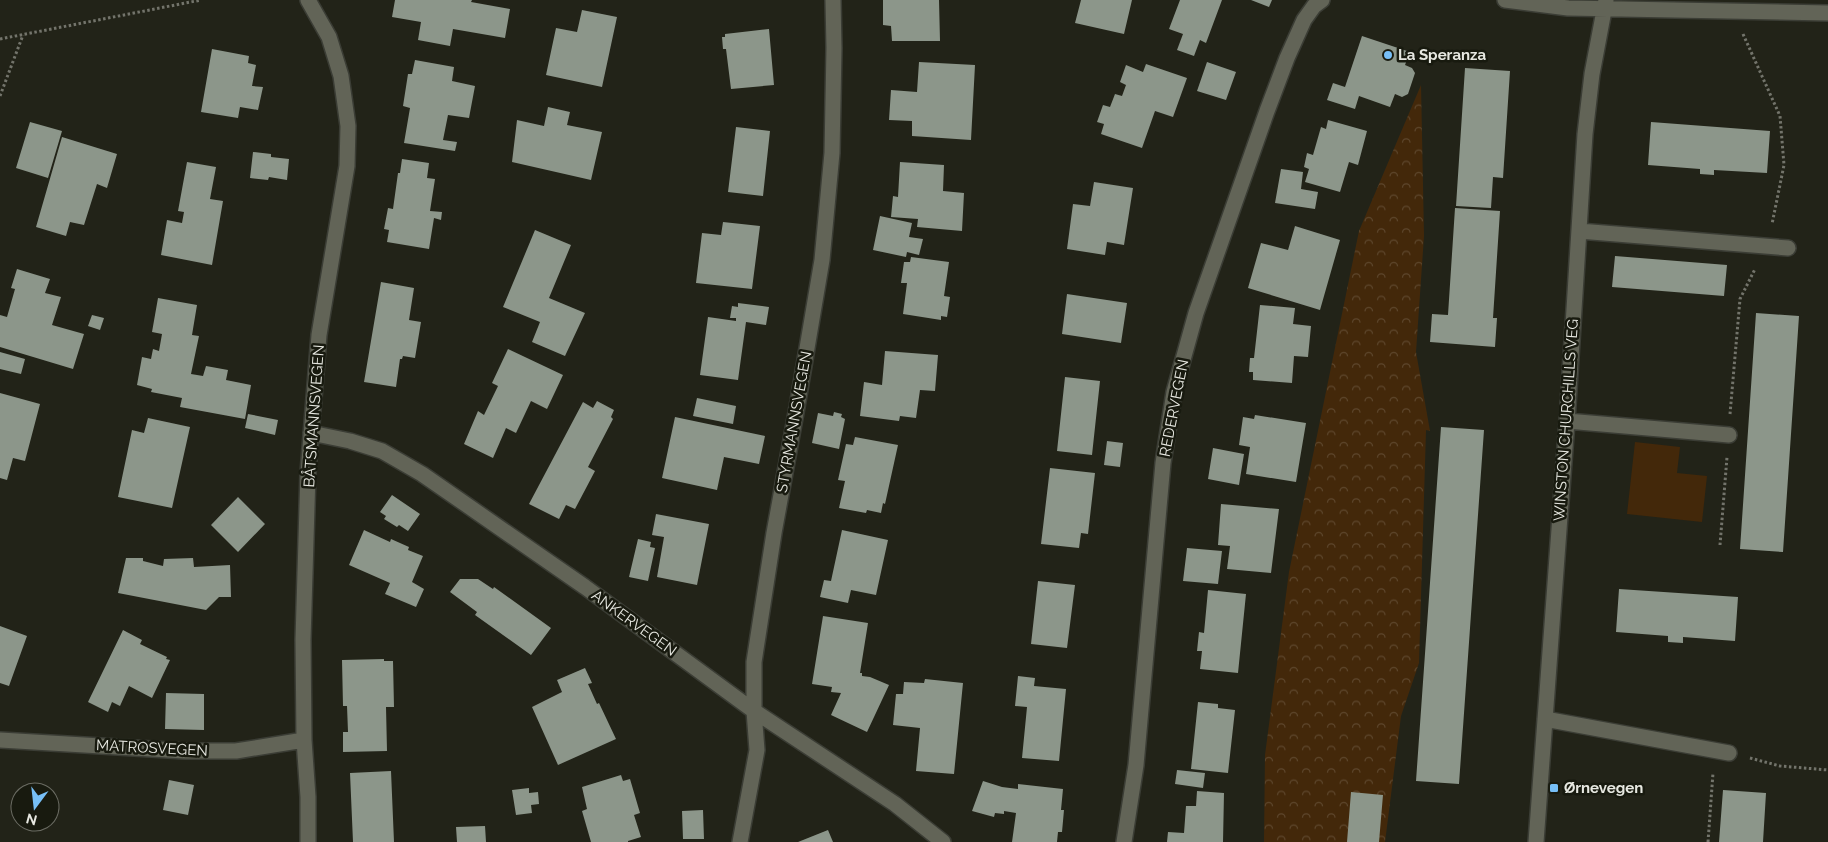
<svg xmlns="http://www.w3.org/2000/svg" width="1828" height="842" viewBox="0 0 1828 842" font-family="Raleway,sans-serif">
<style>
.green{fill:#43280a}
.forest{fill:url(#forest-crowns)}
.building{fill:#8c968a}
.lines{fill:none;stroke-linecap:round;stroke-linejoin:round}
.minor-casing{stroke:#3b3d35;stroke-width:18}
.path{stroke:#73746b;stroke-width:3;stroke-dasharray:2.5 2.5;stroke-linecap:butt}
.minor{stroke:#626457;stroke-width:15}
.poi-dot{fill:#77bff7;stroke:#181a0f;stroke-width:2}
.labels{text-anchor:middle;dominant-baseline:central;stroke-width:5;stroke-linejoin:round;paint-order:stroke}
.poi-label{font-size:15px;font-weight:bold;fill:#e7e8e1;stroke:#181a0f;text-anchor:start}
.street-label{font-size:15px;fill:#e7e8e1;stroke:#181a0f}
</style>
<defs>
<pattern id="forest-crowns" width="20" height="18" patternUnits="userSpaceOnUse" patternTransform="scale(1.25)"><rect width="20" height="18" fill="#43280a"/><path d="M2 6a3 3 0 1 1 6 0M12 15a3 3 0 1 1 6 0" fill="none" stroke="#5e472d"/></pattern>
</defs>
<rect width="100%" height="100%" fill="#222318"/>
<path class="green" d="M1635,442L1680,447L1677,473L1707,476L1702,522L1627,514Z"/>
<path class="forest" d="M1421,85L1424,236L1416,352L1430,431L1426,430L1419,663L1401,716L1385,842H1264L1265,755L1289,572L1359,231Z"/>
<path class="building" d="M395,0H472L471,2L510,9L505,38L453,29L450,46L418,40L421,22L392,17Z
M883,0H939L940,41H892L891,26L883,25Z
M1081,0H1132L1124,34L1075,23Z
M1180,0H1222L1206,43L1200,40L1194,56L1177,50L1183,34L1169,29Z
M1251,0H1272L1269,7Z
M582,10L617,17L602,87L546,75L556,28L577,32Z
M769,29L774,85L731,89L726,49H723L722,37H725V34Z
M1362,36L1410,52L1405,65L1412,68L1415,73L1408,94L1402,97L1395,94L1390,107L1359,96L1355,109L1327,100L1333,83L1345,87Z
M212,49L249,56L248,63L256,65L252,86L263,87L258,110L240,107L238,118L201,112Z
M415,60L454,67L452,81L475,86L469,118L448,115L443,140L457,142L455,151L404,143L410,108L403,106L408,74H412Z
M919,62L975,65L971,140L912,136V121L889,120L891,90L917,92Z
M1207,62L1236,72L1226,100L1197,91Z
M1146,64L1187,78L1173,117L1155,111L1142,148L1101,134L1104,124L1097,122L1103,105L1110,107L1115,94L1122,96L1126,85L1120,82L1126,65L1143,72Z
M1465,68L1510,71L1503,178L1493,177L1491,208L1456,206Z
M548,107L570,112L567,125L602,132L591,180L512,162L517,120L544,126Z
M1328,120L1367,131L1358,165L1349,162L1340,192L1305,182L1309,169L1304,167L1307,153L1313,155L1321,127L1326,129Z
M30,122L62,131L48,178L16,168Z
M1651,122L1770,131L1767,173L1714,170V175L1700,174V169L1648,165Z
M736,127L770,131L763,196L728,192Z
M62,137L117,154L107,188L97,184L84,225L70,222L66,236L36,227Z
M253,152L271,154V157L289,159L287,180L269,177L268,180L250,178Z
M402,159L429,163L427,178L435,179L430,211L442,212L441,220L434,218L429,249L387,242L389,230L384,229L388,208L393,209L398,173H400Z
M187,162L216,167L210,199L223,201L212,265L161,255L167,220L182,223L184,212L178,211Z
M900,162L944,165L943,191L964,193L962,231L917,227L918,219L891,217L893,196L898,197Z
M1281,169L1303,172L1301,189L1318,192L1315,209L1275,203Z
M1094,182L1133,188L1124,245L1107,242L1105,255L1067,249L1073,204L1090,206Z
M1455,208L1500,211L1493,318H1497L1495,347L1430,342L1432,314L1448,315Z
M880,216L912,223L909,237L923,239L919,255L907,252L906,257L873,250Z
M723,222L760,226L752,289L696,283L702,233L721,235Z
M1295,226L1340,240L1320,310L1248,288L1261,243L1288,250Z
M535,230L571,245L549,298L585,313L565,356L532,342L540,322L503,307Z
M1615,256L1727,265L1724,296L1612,287Z
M911,257L949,262L944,296L950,297L947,317L941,316V320L903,314L907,283H901L904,262H910Z
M17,269L50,279L45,293L61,297L52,325L84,334L73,369L0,347V315L7,317L15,289L11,288Z
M381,282L414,288L409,320L421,322L415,358L403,356L402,359H400L396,387L364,382Z
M1067,294L1127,303L1121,343L1062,334Z
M158,298L197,305L192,335L199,336L191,374L203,376L206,366L228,370L226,380L251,385L245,419L180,407L182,398L151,392L152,389L137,385L142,357L151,359L153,349L159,351L162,334L152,332Z
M738,303L769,307L766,325L746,322L738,380L700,375L708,317L736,321V318H730L732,306L738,307Z
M1260,305L1295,308L1293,324L1311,326L1308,357L1294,356L1292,383L1253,380V372H1249L1250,358H1254Z
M1756,313L1799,316L1783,552L1740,549Z
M92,315L104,318L100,330L88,326Z
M508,349L563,375L547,409L531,401L516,433L506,428L493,458L464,444L478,411L484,415L498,386L492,383Z
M885,351L938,355L935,391L920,390L916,418L900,416L899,421L860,416L864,382L882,385Z
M0,352L25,359L21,374L0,369Z
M1065,377L1100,381L1092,455L1057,451Z
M0,393L40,404L25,461L13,458L7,480L0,478Z
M697,398L736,406L733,424L693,416Z
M597,401L614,410L611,417L613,419L588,467L595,471L575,509L566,505L559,519L529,504L583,402L593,408Z
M834,412L842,414L841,417L845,419L839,449L812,443L818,413L833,416Z
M248,414L278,420L275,435L245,428Z
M1255,415L1306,423L1296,482L1246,474L1250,447L1239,445L1243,417L1254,419Z
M675,417L765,436L759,464L724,457L717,490L662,478Z
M148,418L190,427L172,508L118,497L132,430L144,433Z
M1441,427L1484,430L1459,784L1416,781Z
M855,437L898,445L885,504L883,503L881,513L867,510L866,513L839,508L845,481L838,480L846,444L853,445Z
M1107,441L1123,443L1120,467L1104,465Z
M1213,448L1244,454L1239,485L1208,479Z
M1050,468L1095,473L1088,534L1081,533L1079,548L1041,544Z
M392,495L420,514L408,531L399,525L397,527L384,519L386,516L380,512Z
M238,497L265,524L238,552L211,525Z
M1221,504L1279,509L1271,573L1227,569L1230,546L1218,545Z
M656,514L709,524L697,585L657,577L664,537L652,535Z
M364,530L390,542L391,539L409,547L408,550L423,556L412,582L424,589L416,607L385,594L390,583L349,565Z
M842,530L888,540L876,595L851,590L848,603L820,597L824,580L831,581Z
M638,539L651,542L650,547L655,548L648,581L629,577Z
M1187,548L1222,551L1218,584L1183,581Z
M126,558H143V561L163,566L164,559L193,558L194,567L230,565L231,597H219L206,610L118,593Z
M460,579H478L493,589L494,587L551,628L531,655L475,615L477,612L450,592Z
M1038,581L1075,585L1067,648L1031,644Z
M1619,589L1738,597L1735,641L1683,637V643L1668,642V636L1616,632Z
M1208,590L1246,594L1238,673L1200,669L1202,651H1197L1199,632L1204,633Z
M823,616L868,623L860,673H862V676L870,677L889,685L867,732L831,715L841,693L831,692L832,687L812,684Z
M0,626L27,636L9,686L0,683Z
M123,630L142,640L140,644L167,657L166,659L170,660L152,698L129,686L120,706L112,702L108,712L88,702Z
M384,659V661H393L394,707H386L387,751L343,752V732H348L347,706H343L342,660Z
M585,668L592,683L588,684L597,704L599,703L616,739L558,765L532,707L562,692L557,680Z
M1018,676L1035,678L1034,686L1066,689L1059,761L1022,758L1027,707L1015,706Z
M925,679L963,683L954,774L916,771L920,728L893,725L896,694H903L904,682L924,683Z
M166,693L204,694V730L165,729Z
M1198,702L1218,704V708L1235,710L1228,773L1191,769Z
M1177,770L1205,773L1203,788L1175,784Z
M391,771L394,842H353L350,773Z
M621,775L623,781L630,779L640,813L634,815L641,837L628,841V842H591L582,811L587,809L582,787Z
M169,780L194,785L188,815L163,810Z
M983,781L1002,787L1018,789V784L1063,789L1061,810H1064L1062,832H1058L1057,842H1012L1016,813L1004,811V814L995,813L994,817L972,811Z
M529,788V793L538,792L539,804L531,805L532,813L516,815L512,790Z
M1723,790L1766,793L1763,842H1719Z
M1197,791L1224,793L1223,842H1167L1168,832L1184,833L1186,806H1196Z
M1351,792L1383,795L1379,842H1347Z
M703,810L704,839H683L682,811Z
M485,826L486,842H457L456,827Z
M828,830L833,842H798Z"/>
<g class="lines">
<defs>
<path id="minor" d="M308,0L329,37L341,76L348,126L347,166L319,335L308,473L303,640L304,740L308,797V842
M1505,0L1568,8L1828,13
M1579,231L1788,248
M1567,421L1729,435
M311,433L350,441L382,451L422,474L585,587L754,711L895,804L943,842
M1545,719L1729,753
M0,740L185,751H236L304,740
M740,842L757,750L754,711V662L774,533L797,407L822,260L832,153L834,48L833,0
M1124,842L1136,765L1163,463L1174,392L1196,313L1267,111L1287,58L1304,20L1314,6L1322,0
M1536,842L1567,421L1585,134L1592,74L1606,0"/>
</defs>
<use href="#minor" class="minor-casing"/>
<path class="path" d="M1743,34L1780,116L1784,165L1772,224
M0,39L201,0
M0,96L23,35
M1730,414L1740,299L1755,269
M1720,545L1727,457
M1750,758L1780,766L1828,770
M1708,842L1713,773"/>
<use href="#minor" class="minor"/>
</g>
<g class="poi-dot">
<circle cx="1388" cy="55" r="5"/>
<rect x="1549" y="783" width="10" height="10" rx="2.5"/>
</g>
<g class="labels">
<g class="poi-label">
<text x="1398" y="55">La Speranza</text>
<text x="1564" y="788">Ørnevegen</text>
</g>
<g class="street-label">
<text transform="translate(1174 408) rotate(-79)">REDERVEGEN</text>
<text transform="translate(314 416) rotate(-86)">BÅTSMANNSVEGEN</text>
<text transform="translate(1566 420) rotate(-86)">WINSTON CHURCHILLS VEG</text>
<text transform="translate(794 422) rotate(-80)">STYRMANNSVEGEN</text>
<text transform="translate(634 623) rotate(36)">ANKERVEGEN</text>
<text transform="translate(152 748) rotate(3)">MATROSVEGEN</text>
</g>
</g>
<g transform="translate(35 807) rotate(195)"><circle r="24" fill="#181a0f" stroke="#6b6c63"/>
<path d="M0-4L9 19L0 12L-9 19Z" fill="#77bff7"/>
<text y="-8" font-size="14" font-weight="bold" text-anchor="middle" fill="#e7e8e1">N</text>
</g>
</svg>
